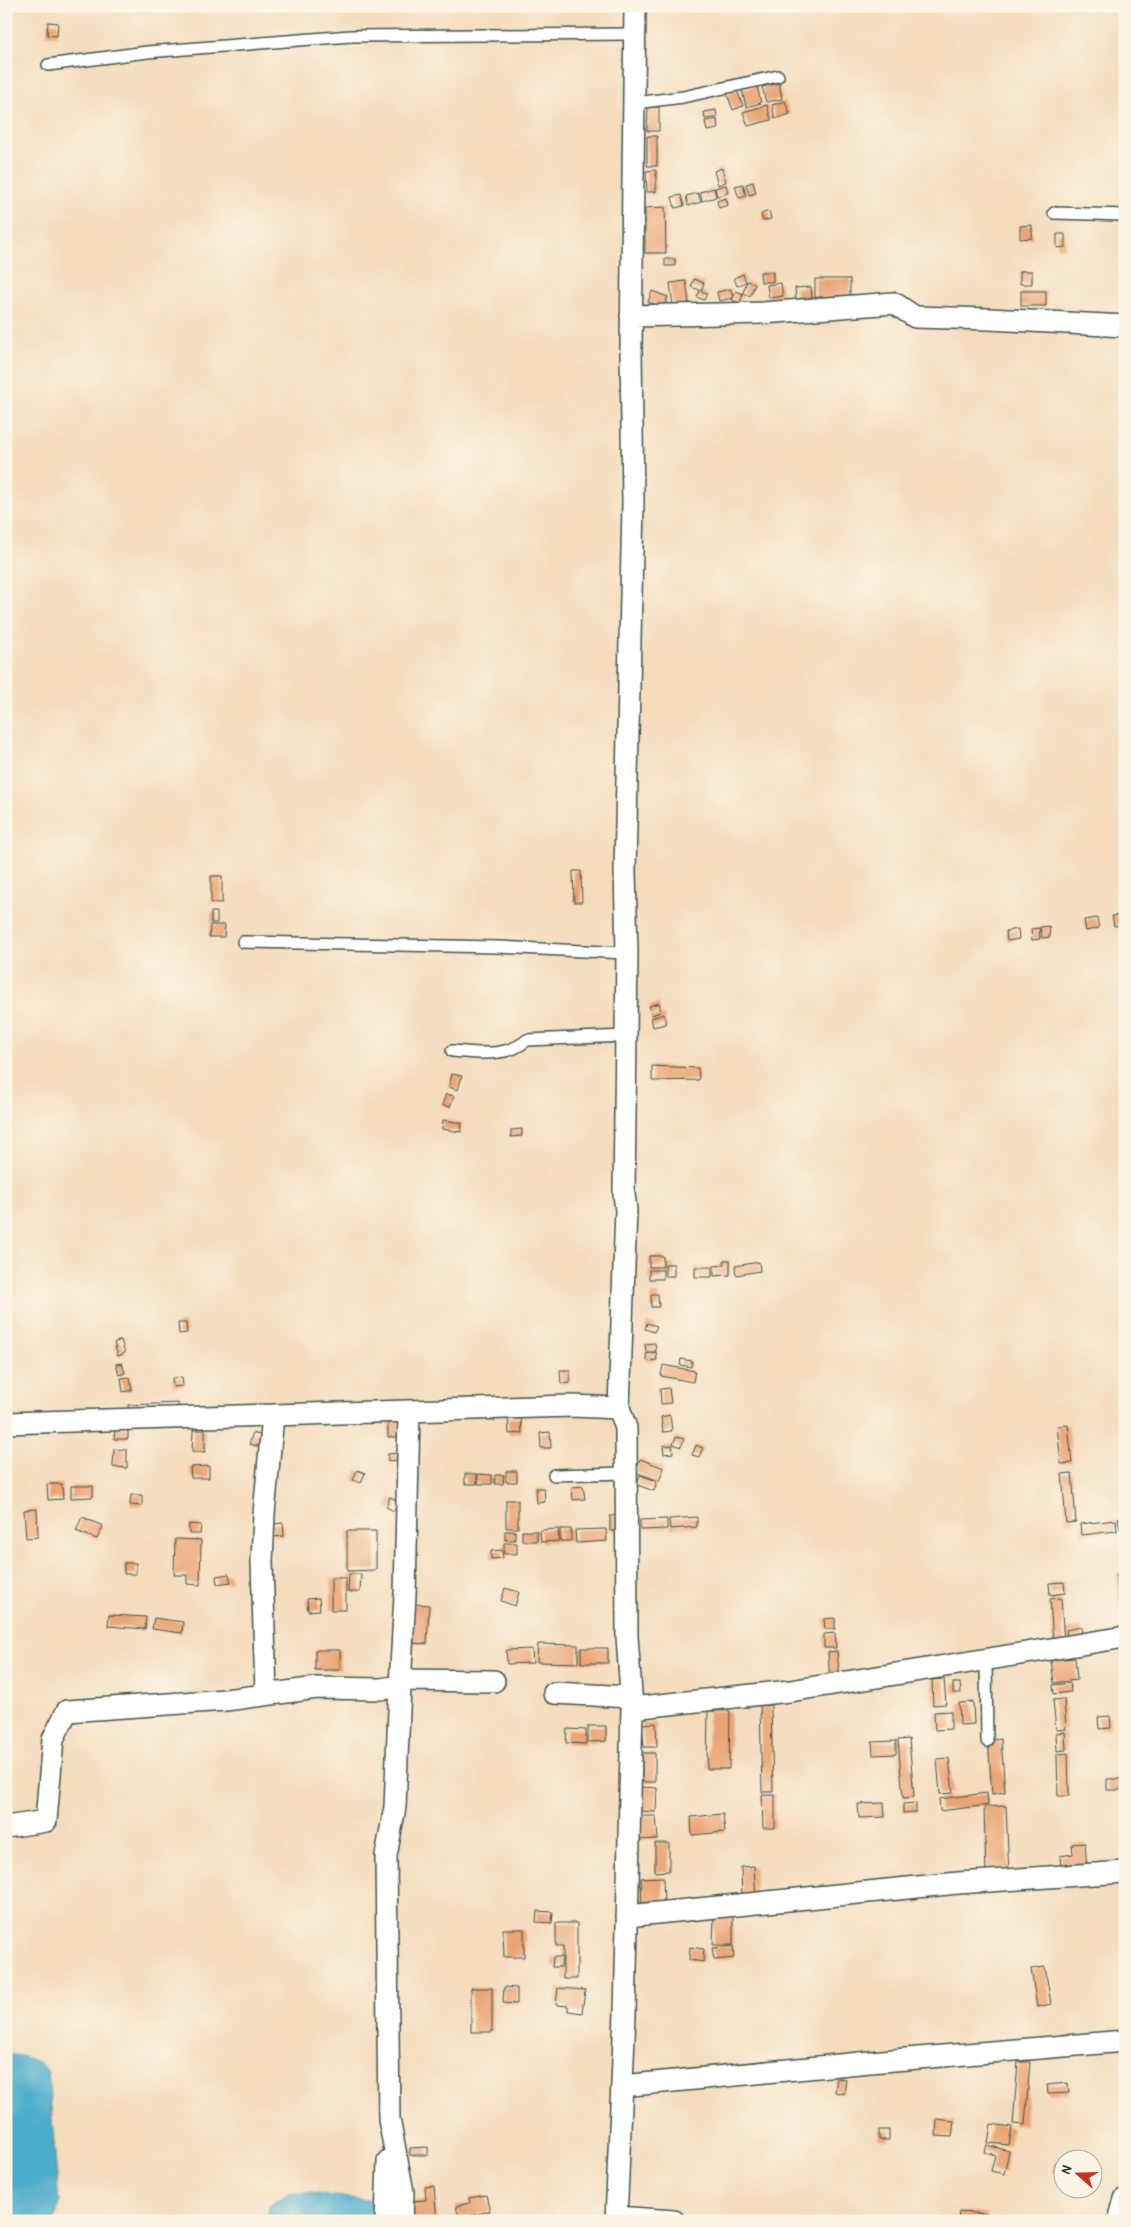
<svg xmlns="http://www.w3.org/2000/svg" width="1131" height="2227" viewBox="0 0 1131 2227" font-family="'Patrick Hand',sans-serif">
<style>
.water{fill:#4dadcc;stroke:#367580}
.building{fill:#eba474}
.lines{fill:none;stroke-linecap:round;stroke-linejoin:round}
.lane-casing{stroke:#3f5549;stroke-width:14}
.street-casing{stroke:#3f5549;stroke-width:24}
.lane{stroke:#fff;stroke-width:11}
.street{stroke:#fff;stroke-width:21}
</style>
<rect width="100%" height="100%" fill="#fcf5e5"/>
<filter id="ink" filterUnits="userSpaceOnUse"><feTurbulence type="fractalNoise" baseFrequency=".02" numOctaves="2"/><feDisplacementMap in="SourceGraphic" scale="10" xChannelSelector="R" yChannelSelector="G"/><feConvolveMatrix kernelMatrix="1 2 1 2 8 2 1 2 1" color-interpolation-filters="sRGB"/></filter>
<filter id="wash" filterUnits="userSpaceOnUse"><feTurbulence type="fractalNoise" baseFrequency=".0096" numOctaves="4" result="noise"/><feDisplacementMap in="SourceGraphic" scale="20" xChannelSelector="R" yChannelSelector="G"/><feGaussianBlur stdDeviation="1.12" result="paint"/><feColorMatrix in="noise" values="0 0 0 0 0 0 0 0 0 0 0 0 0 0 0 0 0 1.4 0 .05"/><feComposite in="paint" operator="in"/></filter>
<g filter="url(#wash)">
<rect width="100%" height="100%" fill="#f4dcbd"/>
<path class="water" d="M6,2054C22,2056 39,2058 48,2072L59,2202L55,2221H6Z
M288,2193H310L374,2201L378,2221H267L269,2206Z"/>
<g id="blocks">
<path class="building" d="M48,22L58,23L57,36L47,35Z
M779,83L782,99L766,102L762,87Z
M757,86L761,103L746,107L742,90Z
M737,90L743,106L733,110L727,94Z
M785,101L790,114L775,119L772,105Z
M767,105L771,120L748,126L743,112Z
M648,107H659V131H647Z
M716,110L717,117L705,119L704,112Z
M717,119L718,129L707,131L705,121Z
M647,136H657V166H647Z
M722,168L726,182L718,185L714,171Z
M656,170V192H647L646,171Z
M753,182L756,193L749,195L746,184Z
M743,184L746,196L739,198L735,186Z
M726,185L728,193L717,196L715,188Z
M714,188L716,197L702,201L700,192Z
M698,193L701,202L688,206L686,196Z
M681,195L684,206L675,208L672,197Z
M726,198L728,205L719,208L717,201Z
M665,207L666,253H645V208Z
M769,211L771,219L763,221L761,214Z
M1032,225V238L1020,239V226Z
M1057,234H1065V247L1057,248Z
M665,259H675V266H665Z
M1020,271H1032V284H1020Z
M760,272H773V282H761Z
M743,274L746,282L737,286L734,278Z
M694,279L704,283L701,291L707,293L704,300L697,297L700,290L691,287Z
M815,279H850V300H815Z
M686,281L689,303L673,305L670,283Z
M747,281L755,284L750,296L743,293Z
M781,283L783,296L769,298L767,285Z
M811,287L812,300H796L795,288Z
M731,289L733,298L719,301L717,292Z
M652,291L668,297L664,307L648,302Z
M736,291L743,294L740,303L732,300Z
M1021,291H1046V306H1021Z
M573,871H581L582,902H574Z
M211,876H222V903H211Z
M211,912H217V923H211Z
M1125,914V925L1114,926L1112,916Z
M1097,918L1099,928L1086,931L1084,920Z
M210,925H225L224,937H209Z
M1049,926L1050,937L1042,938L1040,927Z
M1039,928L1040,939L1032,940L1031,929Z
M1018,929L1019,939L1007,941L1006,931Z
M659,1003L661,1012L652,1015L649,1006Z
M664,1014L666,1024L653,1027L651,1018Z
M652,1066L698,1068L699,1080L652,1081Z
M452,1074L462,1076L458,1090L449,1087Z
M446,1094L454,1096L450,1107L442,1105Z
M443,1120L462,1123L461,1132L442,1129Z
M522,1129V1136L511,1137V1130Z
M649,1256H663V1267H649Z
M724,1260H730V1275L714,1276V1266L724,1265Z
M759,1262L760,1271L736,1275L735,1266Z
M665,1264H674V1276H665Z
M695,1267H712V1277H695Z
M649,1270H663V1279H649Z
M651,1294H658L659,1307H651Z
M178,1323H186L187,1333L179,1334Z
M647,1323L657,1326L654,1332L645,1329Z
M121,1340L125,1353L118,1356L114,1343Z
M655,1343L656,1352H646L645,1344Z
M656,1352L657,1360L647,1361L646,1354Z
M681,1359L692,1361L691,1367L680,1365Z
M122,1363L125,1373L119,1375L116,1364Z
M663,1365L695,1371L693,1382L661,1376Z
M560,1370H570V1383L561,1384Z
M130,1377L132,1390L123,1392L121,1378Z
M182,1377L183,1386L173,1387L172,1378Z
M669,1388L671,1403L661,1404L660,1389Z
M178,1403L179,1414L129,1417L128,1405Z
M670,1415L672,1431L663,1432L661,1417Z
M388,1417H399V1437H388Z
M508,1418H521L522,1433L509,1434Z
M1068,1425L1072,1463L1061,1464L1057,1426Z
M115,1428H128V1439H114Z
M193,1430H205V1452H192Z
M550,1432L551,1448H541L540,1433Z
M253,1433L262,1436L258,1446L249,1444Z
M676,1437L684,1439L681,1447L673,1444Z
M672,1445L673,1453L664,1454L663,1446Z
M696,1445L703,1448L699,1457L692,1455Z
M114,1449L127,1450V1468L113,1467Z
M398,1453L399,1460L388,1461V1454Z
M640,1459L664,1468L659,1481L635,1472Z
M209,1466V1478H191L190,1467Z
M357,1470L365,1473L361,1483L353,1480Z
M506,1471H517V1482H506Z
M1072,1473L1076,1522L1066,1523L1062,1474Z
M465,1474H477V1484H465Z
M478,1474L492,1475V1484H478Z
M495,1475H504L503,1484H495Z
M640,1475L657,1481L654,1491L637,1485Z
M47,1484H62L63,1499L48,1500Z
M71,1486H93V1497L71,1498Z
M583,1486L585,1499L573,1500L572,1487Z
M536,1488H544L545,1502L537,1503Z
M131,1495H142V1506L130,1505Z
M390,1497L398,1501L394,1511L386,1507Z
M506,1500H518V1528H506Z
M37,1509L38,1537L26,1538L24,1510Z
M623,1515L624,1530L610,1531V1516Z
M82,1517L103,1526L97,1539L76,1531Z
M697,1517V1527L670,1529L669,1519Z
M1125,1517V1529H1120L1118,1518Z
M667,1519V1529L640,1530V1520Z
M1116,1520L1117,1531L1081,1535L1080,1524Z
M283,1523L284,1536L273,1537L272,1524Z
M189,1524L201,1525L200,1534H189Z
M558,1529L559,1541L541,1542L540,1530Z
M560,1529H571V1541H560Z
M606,1529L607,1541L576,1543L575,1530Z
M347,1531H376V1570L347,1571Z
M505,1531H515V1540H505Z
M522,1531H537V1541H522Z
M175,1539L201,1540L200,1585L187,1584V1575H174Z
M504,1543H517V1554H504Z
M502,1550L503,1558L491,1559V1551Z
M124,1563H136V1574H124Z
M1125,1573V1607L1120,1608L1116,1574Z
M229,1574L231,1582L217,1584L216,1576Z
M349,1574H361L360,1592H348Z
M331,1578H346V1610H331Z
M1064,1582L1065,1593L1050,1595L1049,1583Z
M505,1588L519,1592L515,1606L501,1601Z
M319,1598L320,1610L308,1611L307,1599Z
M1061,1598L1064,1643H1053L1050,1599Z
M413,1604L429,1605L427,1644L411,1643Z
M109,1615L146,1617L145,1629L108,1626Z
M154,1618L183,1622L182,1633L152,1629Z
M835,1618V1629H825L824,1619Z
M1081,1627L1083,1639L1068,1642L1066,1630Z
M835,1633L836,1648H824V1634Z
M538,1644L578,1645V1663L537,1662Z
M581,1648H608V1663H581Z
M532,1649L533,1663L507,1664L506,1650Z
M315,1650H340V1670H315Z
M837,1651L840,1681L830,1682L828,1652Z
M1075,1658L1077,1680L1054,1683L1051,1660Z
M944,1679L946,1704L933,1705L932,1680Z
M953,1683H960L961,1693H953Z
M1070,1683L1071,1692L1054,1694L1053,1685Z
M1064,1699L1066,1729L1056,1730L1053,1700Z
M973,1702L974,1724L960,1725L959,1703Z
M760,1705H771L773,1792H762Z
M708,1711H730L729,1769H707Z
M951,1711V1729L935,1730L934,1712Z
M1110,1716L1111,1728L1099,1729L1098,1717Z
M656,1723L657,1747H644L642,1724Z
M588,1726H606V1741L588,1742Z
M567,1729L586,1730V1744L566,1743Z
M1065,1732L1066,1750L1057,1751L1056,1733Z
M909,1739L914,1797L903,1798L898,1740Z
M1001,1739L1005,1792L992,1794L988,1740Z
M896,1741V1754L873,1755L872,1742Z
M642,1753H655V1782H642Z
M1068,1753L1069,1796H1058L1057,1754Z
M949,1758L953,1793L940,1794L937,1759Z
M1107,1779H1125V1790H1107Z
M641,1787L657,1788L656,1812L640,1811Z
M987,1793L988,1805L940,1811L939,1799Z
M762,1795H775V1828H763Z
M884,1803L885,1817L859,1818L858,1804Z
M916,1803V1812L903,1813V1804Z
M1006,1806L1009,1874L986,1875L984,1807Z
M723,1814L725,1832L692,1835L691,1817Z
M639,1816H656L658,1839L639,1840Z
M655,1843H669V1871L655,1872Z
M1085,1843L1087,1868L1061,1870L1060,1856L1073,1854L1072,1844Z
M754,1866L756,1899L742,1900L741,1867Z
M663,1877L664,1906L642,1907L641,1878Z
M537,1911L553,1912L552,1923L536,1922Z
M714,1916H733V1945H713Z
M556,1923H577V1979H563V1946H556Z
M503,1929H524V1957H504Z
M733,1946L734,1958L714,1960L712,1948Z
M690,1947L704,1949L703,1962L689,1960Z
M553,1957H562L561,1967H552Z
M1045,1967L1051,2004L1037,2007L1031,1969Z
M504,1987L517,1988V2004L503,2003Z
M471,1988H492V2032H471Z
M558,1988L585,1990L582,2013L568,2011V2006L556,2005Z
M1018,2062H1030L1025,2125L1013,2124Z
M837,2078L846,2079L844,2094L835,2092Z
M1068,2083L1069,2093L1048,2094L1047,2085Z
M937,2119L954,2121L952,2137L936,2136Z
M991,2124L1012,2127L1009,2145L988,2143Z
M879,2130H889V2140H879Z
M987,2145L1009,2151L1004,2174L991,2171L995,2155L985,2152Z
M428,2147V2155H410V2148Z
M1056,2161L1064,2162V2173L1054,2172Z
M434,2186L437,2221H411L409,2201L426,2200L425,2187Z
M486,2195L490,2211L459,2218L456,2206L470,2203L469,2198Z
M959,2212L987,2214L986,2221H958Z"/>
</g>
</g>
<g filter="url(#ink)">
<use href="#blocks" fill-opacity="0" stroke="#3f5549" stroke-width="1"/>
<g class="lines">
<defs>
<path id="lane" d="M48,65L147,52L351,36L635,34
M635,103L683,97L778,76
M1054,213L1125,215
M243,942L497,947L627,953
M452,1051C478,1053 506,1058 527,1040L626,1036
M554,1475L626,1473
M986,1661L987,1741"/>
<path id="street" d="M631,316L763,313L894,303L915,317L989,319L1125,326
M6,1423L572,1406L619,1408
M400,1680L494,1681
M400,1686L395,1807L386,1856L389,2119L403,2192L402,2221
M554,1693L631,1697
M266,1695L262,1562L264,1514L273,1415
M632,1708L790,1691L1125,1637
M6,1827L46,1821L53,1739L67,1711L226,1700L317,1688L380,1689L400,1686L405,1595L409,1412
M627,1916L958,1883L1125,1872
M622,2086L870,2062L1125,2041
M616,2217L674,2221
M386,2221L388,2161
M616,2221L625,2014L632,1708L627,1636L626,1428L619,1408L626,1210L624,1194L627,953L625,871L633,503L631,350L635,6
M1119,2221L1125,2199"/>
</defs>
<use href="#lane" class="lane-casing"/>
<use href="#street" class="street-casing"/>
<use href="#lane" class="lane"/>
<use href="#street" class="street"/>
</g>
</g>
<rect width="1131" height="2227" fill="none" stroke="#fcf5e5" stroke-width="25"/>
<g transform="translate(1078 2174) rotate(290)"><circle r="24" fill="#fcf5e5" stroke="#a4ab9e"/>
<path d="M0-4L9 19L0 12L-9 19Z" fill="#c8321e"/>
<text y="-8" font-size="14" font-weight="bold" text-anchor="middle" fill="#1f3d34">N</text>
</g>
</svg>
